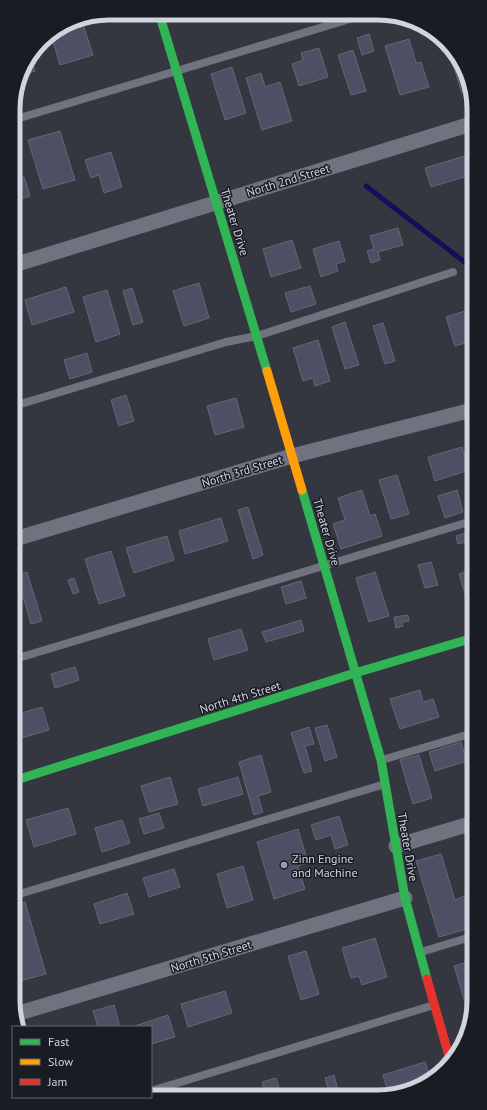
<svg xmlns="http://www.w3.org/2000/svg" width="487" height="1110" viewBox="0 0 487 1110" font-family="'PT Sans',sans-serif">
<style>
.lines{fill:none;stroke-linecap:round;stroke-linejoin:round}
.stream{stroke:#140f57;stroke-width:5}
.building{fill:#4d5064;stroke:#64676f}
.lane{stroke:#70737f;stroke-width:8}
.street{stroke:#70737f;stroke-width:15}
.fast{stroke:#30b455;stroke-width:9}
.slow{stroke:#ff9f0a;stroke-width:9}
.jam{stroke:#e5322d;stroke-width:9}
.poi-dot{fill:#9a9da7;stroke:#1a1c24;stroke-width:1.5}
.labels{text-anchor:middle;dominant-baseline:central;stroke-width:3;stroke-linejoin:round;paint-order:stroke}
.street-label{font-size:12px;fill:#d1d4df;stroke:#1a1c24}
.poi-label{font-size:12px;fill:#d1d4df;stroke:#1a1c24;text-anchor:start}
.rim{fill:none;stroke:#d1d4df;stroke-width:5}
</style>
<rect width="100%" height="100%" fill="#343740"/>
<g class="lines">
<path class="stream" d="M366,186L471,267"/>
</g>
<path class="building" d="M180,13L202,14L182,20Z
M82,21L93,55L60,65L51,34L60,28Z
M369,34L374,51L362,55L357,38Z
M409,39L416,63L421,62L429,87L400,95L385,46Z
M319,48L328,77L299,86L292,64L303,60L301,53Z
M353,50L366,91L351,95L338,55Z
M449,52H450L471,84V90L462,93Z
M31,57L35,71L21,76L23,67Z
M232,67L246,113L225,120L211,74Z
M261,73L265,87L280,82L292,121L262,130L246,78Z
M60,131L75,180L43,189L28,140Z
M111,152L122,187L104,193L99,175L91,178L85,160Z
M471,154V175L431,187L425,168Z
M24,177L30,196L14,201L13,180Z
M398,228L403,245L378,252L380,260L371,263L367,251L374,249L370,236Z
M292,240L301,268L271,277L263,249Z
M339,241L345,261L336,264L338,271L321,277L313,249Z
M199,283L209,318L184,326L173,291Z
M310,286L316,304L291,312L285,293Z
M66,287L74,312L32,325L25,300Z
M132,288L143,322L133,325L123,291Z
M107,290L120,334L96,342L83,297Z
M471,309L472,341L455,346L446,317Z
M345,322L359,365L345,369L332,327Z
M383,323L395,361L385,364L373,326Z
M318,340L330,381L315,386L313,378L303,381L293,348Z
M87,353L92,372L70,379L64,360Z
M126,395L134,421L119,426L111,400Z
M236,398L244,427L215,435L207,406Z
M462,447L469,470L435,481L428,457Z
M397,475L409,514L391,519L379,480Z
M362,490L370,516L375,514L382,536L341,549L333,524L345,520L338,498Z
M457,490L463,512L445,518L438,496Z
M248,507L263,555L253,559L238,510Z
M221,518L228,541L185,554L179,531Z
M472,531V540L458,544L456,536Z
M167,536L174,560L134,573L126,548Z
M111,551L125,596L99,604L85,559Z
M431,562L438,585L425,588L418,565Z
M468,571L472,585V609L470,610L459,574Z
M27,572L42,621L31,624L17,576Z
M375,572L389,616L369,622L356,578Z
M74,578L79,592L73,594L68,580Z
M301,581L306,598L286,604L281,587Z
M408,615L409,621L402,622L403,626L396,628L394,617Z
M301,620L304,631L266,642L262,632Z
M241,629L248,650L214,660L208,639Z
M75,667L79,680L55,688L51,674Z
M473,682V706L466,683Z
M420,690L423,702L433,699L439,717L400,729L390,699Z
M42,707L49,730L15,740V715Z
M327,725L337,757L325,761L315,728Z
M309,727L314,744L305,746L312,771L304,773L291,733Z
M461,742L467,761L435,771L429,752Z
M473,750V765L469,752Z
M261,755L271,792L258,796L263,812L254,815L239,762Z
M419,755L432,798L413,804L400,760Z
M170,777L178,804L149,812L141,786Z
M238,777L243,794L203,806L198,789Z
M68,808L76,834L34,847L26,820Z
M159,813L164,828L144,834L139,819Z
M339,816L348,845L335,849L331,835L316,840L311,825Z
M122,820L130,843L102,852L95,828Z
M298,829L308,863L298,866L305,889L274,899L257,842Z
M16,833L20,845L16,846Z
M441,854L455,900L465,896L474,927L439,937L416,861Z
M243,866L253,900L227,908L217,874Z
M174,869L180,887L149,897L143,878Z
M127,893L134,914L100,924L94,904Z
M25,902L46,974L16,982V905Z
M375,938L387,977L362,985L359,976L351,978L342,948Z
M306,951L319,994L301,1000L288,956Z
M474,960V975L471,976L474,985V1007L467,1009L454,966Z
M225,991L232,1013L188,1027L181,1004Z
M114,1005L120,1027H98L93,1011Z
M168,1015L175,1037L151,1044V1027H135V1026Z
M425,1062L430,1076L387,1089L383,1075Z
M334,1075L339,1094H330L325,1078Z
M276,1078L281,1094H266L262,1082Z"/>
<g class="lines">
<path class="lane" d="M13,120L363,15
M14,406L226,342L257,336L453,272
M15,659L472,521
M382,760L473,733
M16,895L385,784
M421,952L474,936
M151,1091L434,1005"/>
<path class="street" d="M14,265L471,124
M15,539L292,456L472,410
M396,846L473,823
M16,1014L405,898"/>
<path class="fast" d="M159,13L267,371
M302,490L381,760L405,898L427,979
M16,780L355,673L473,638"/>
<path class="slow" d="M267,371L302,490"/>
<path class="jam" d="M427,979L451,1063"/>
</g>
<circle class="poi-dot" cx="284" cy="865" r="4"/>
<g class="labels">
<g class="street-label">
<text transform="translate(288 180) rotate(-17)">North 2nd Street</text>
<text transform="translate(235 222) rotate(73)">Theater Drive</text>
<text transform="translate(242 471) rotate(-17)">North 3rd Street</text>
<text transform="translate(327 532) rotate(74)">Theater Drive</text>
<text transform="translate(240 697) rotate(-17)">North 4th Street</text>
<text transform="translate(408 847) rotate(80)">Theater Drive</text>
<text transform="translate(211 956) rotate(-17)">North 5th Street</text>
</g>
<g class="poi-label">
<text x="292" y="858">Zinn Engine<tspan x="292" dy="14">and Machine</tspan></text>
</g>
</g>
<path d="M0 0H487V1110H0ZM109 20H378A89 89 0 0 1 467 109V1001A89 89 0 0 1 378 1090H109A89 89 0 0 1 20 1001V109A89 89 0 0 1 109 20Z" fill="#1a1c24" fill-rule="evenodd"/>
<path class="rim" d="M109 20H378A89 89 0 0 1 467 109V1001A89 89 0 0 1 378 1090H109A89 89 0 0 1 20 1001V109A89 89 0 0 1 109 20Z"/>
<rect x="12" y="1026" width="140" height="72" fill="#1a1c24" stroke="#63666f"/>
<rect x="20" y="1039" width="20" height="6" fill="#30b455" stroke="#63666f"/>
<text x="48" y="1046" font-size="12" fill="#d1d4df">Fast</text>
<rect x="20" y="1059" width="20" height="6" fill="#ff9f0a" stroke="#63666f"/>
<text x="48" y="1066" font-size="12" fill="#d1d4df">Slow</text>
<rect x="20" y="1079" width="20" height="6" fill="#e5322d" stroke="#63666f"/>
<text x="48" y="1086" font-size="12" fill="#d1d4df">Jam</text>
</svg>
